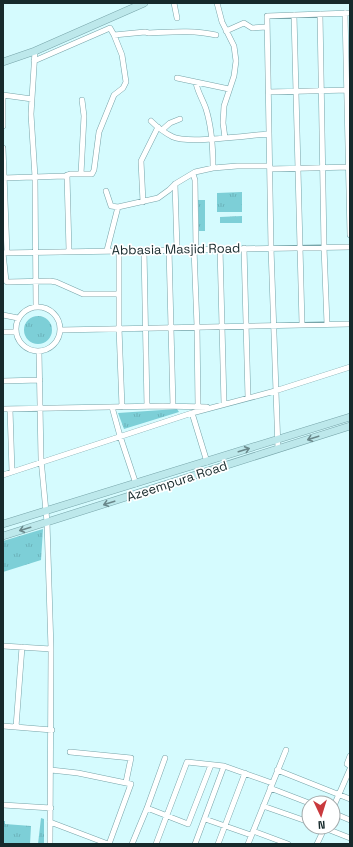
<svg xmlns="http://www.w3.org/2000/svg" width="353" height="847" viewBox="0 0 353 847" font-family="'Space Grotesk',sans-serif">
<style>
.grass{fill:url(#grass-tufts)}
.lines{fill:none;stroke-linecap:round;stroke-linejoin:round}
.street-casing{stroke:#77a4a9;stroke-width:6}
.secondary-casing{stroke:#77a4a9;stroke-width:8}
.street{stroke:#fff;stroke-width:5}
.secondary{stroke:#bde8eb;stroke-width:7}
.oneway{stroke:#6a888b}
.labels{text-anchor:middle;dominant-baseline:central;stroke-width:3.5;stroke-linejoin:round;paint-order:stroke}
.street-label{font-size:13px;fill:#16292b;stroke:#fff}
</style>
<defs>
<pattern id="grass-tufts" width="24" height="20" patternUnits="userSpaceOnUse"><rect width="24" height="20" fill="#7dcfd7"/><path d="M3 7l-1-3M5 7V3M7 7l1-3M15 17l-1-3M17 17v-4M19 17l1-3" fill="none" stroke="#6bb2b9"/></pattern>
</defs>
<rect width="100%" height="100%" fill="#d5fbfe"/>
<path class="grass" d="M242,192V212H217V193Z
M198,200H205V231H199Z
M242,216V223H220V217Z
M24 330a14 14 0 1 1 28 0a14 14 0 1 1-28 0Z
M177,409L179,412L124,429L118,413Z
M43,529L41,560L3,572V541Z
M41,818L44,819V844H38Z
M3,821H5V824L31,826L30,844H3Z"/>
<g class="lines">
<defs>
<path id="street" d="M174,3L177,18
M217,3L222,22L234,46L236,61L234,76L224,106L223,123L225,138
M345,13L350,235
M320,14L324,247L327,324
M294,15L302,324
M226,31L244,23L252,28L267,27
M114,35L145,32L149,33C172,32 193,30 216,35
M35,51L31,114L35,177L36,307
M177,78L229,89
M196,83C198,93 203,100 206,109C212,128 213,148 213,168
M268,92L349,90
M3,95L32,99
M151,121C157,127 165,133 173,137C189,144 249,135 269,134
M3,126V95
M162,130L170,123L180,119
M3,148L7,253
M270,169L350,167
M81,174L84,116L82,100
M193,174L195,180L196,249
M67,175L69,251
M3,178L65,176L70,174H92L94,170L99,132L114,95L123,88L126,82L122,55L114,35L110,28L34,61
M175,184L177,249
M106,191L111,206L118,207L158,198L169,190L175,184L195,172L213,168L237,166H270
M143,202L141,161L158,127
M220,248L224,404
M244,248L248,398
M169,249L173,406
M194,249L197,326L198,407
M107,250L118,207
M119,250V328L122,407
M144,250L147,407
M3,253L350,247
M3,253L6,281L7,282L50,281L56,282L83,294H119
M16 329a22 22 0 1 1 44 0a22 22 0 1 1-44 0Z
M3,315L18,318
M60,330L350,324
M3,332H15
M39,352L41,459L47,522L51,649L50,844
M3,381L40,380
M112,407L120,436L136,484
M3,409L163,406L207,407
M10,409L12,472
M192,413L207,462
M278,449L271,248L267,16L350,13
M3,475L192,413L275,391L350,367
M3,646L51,649
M3,726L52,730
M16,727L22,647
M70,752L131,758L126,782
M350,756L347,764L350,766
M51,770L78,773L131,784L109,844
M277,770L350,799
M270,788L309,803
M3,805L51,808
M263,806L309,822
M147,808L188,824L211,765
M333,808L350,769
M333,813L350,820
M205,819L251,835
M50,822L108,844
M322,827L350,838
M253,831L288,844
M132,844L147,808L165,758
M156,844L187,762L224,766L272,783
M195,844L224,766
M218,844L245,773
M248,844L286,750
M317,844L325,827"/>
<path id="secondary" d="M3,62L35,51L144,3
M3,524L350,417
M3,536L350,426"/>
</defs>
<use href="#street" class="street-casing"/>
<use href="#secondary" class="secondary-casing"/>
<use href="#street" class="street"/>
<use href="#secondary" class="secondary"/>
</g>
<defs><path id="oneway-shaft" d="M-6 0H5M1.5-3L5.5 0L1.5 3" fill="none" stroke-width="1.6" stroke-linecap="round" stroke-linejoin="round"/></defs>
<g class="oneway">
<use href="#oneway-shaft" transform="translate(313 438) rotate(162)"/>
<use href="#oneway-shaft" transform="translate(244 450) rotate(-17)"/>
<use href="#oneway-shaft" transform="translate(109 503) rotate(162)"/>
<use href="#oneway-shaft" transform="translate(25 529) rotate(163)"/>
</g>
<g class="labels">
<g class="street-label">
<text transform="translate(176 249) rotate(-1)">Abbasia Masjid Road</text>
<text transform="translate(177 481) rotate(-18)">Azeempura Road</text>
</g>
</g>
<rect width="353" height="847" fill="none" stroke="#16292b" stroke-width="8"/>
<g transform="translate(321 815) rotate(176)"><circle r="19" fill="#ffffff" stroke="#a2a9aa"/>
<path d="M0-3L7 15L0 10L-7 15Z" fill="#c9393d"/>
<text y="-6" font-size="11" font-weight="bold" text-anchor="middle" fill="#16292b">N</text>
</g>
</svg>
